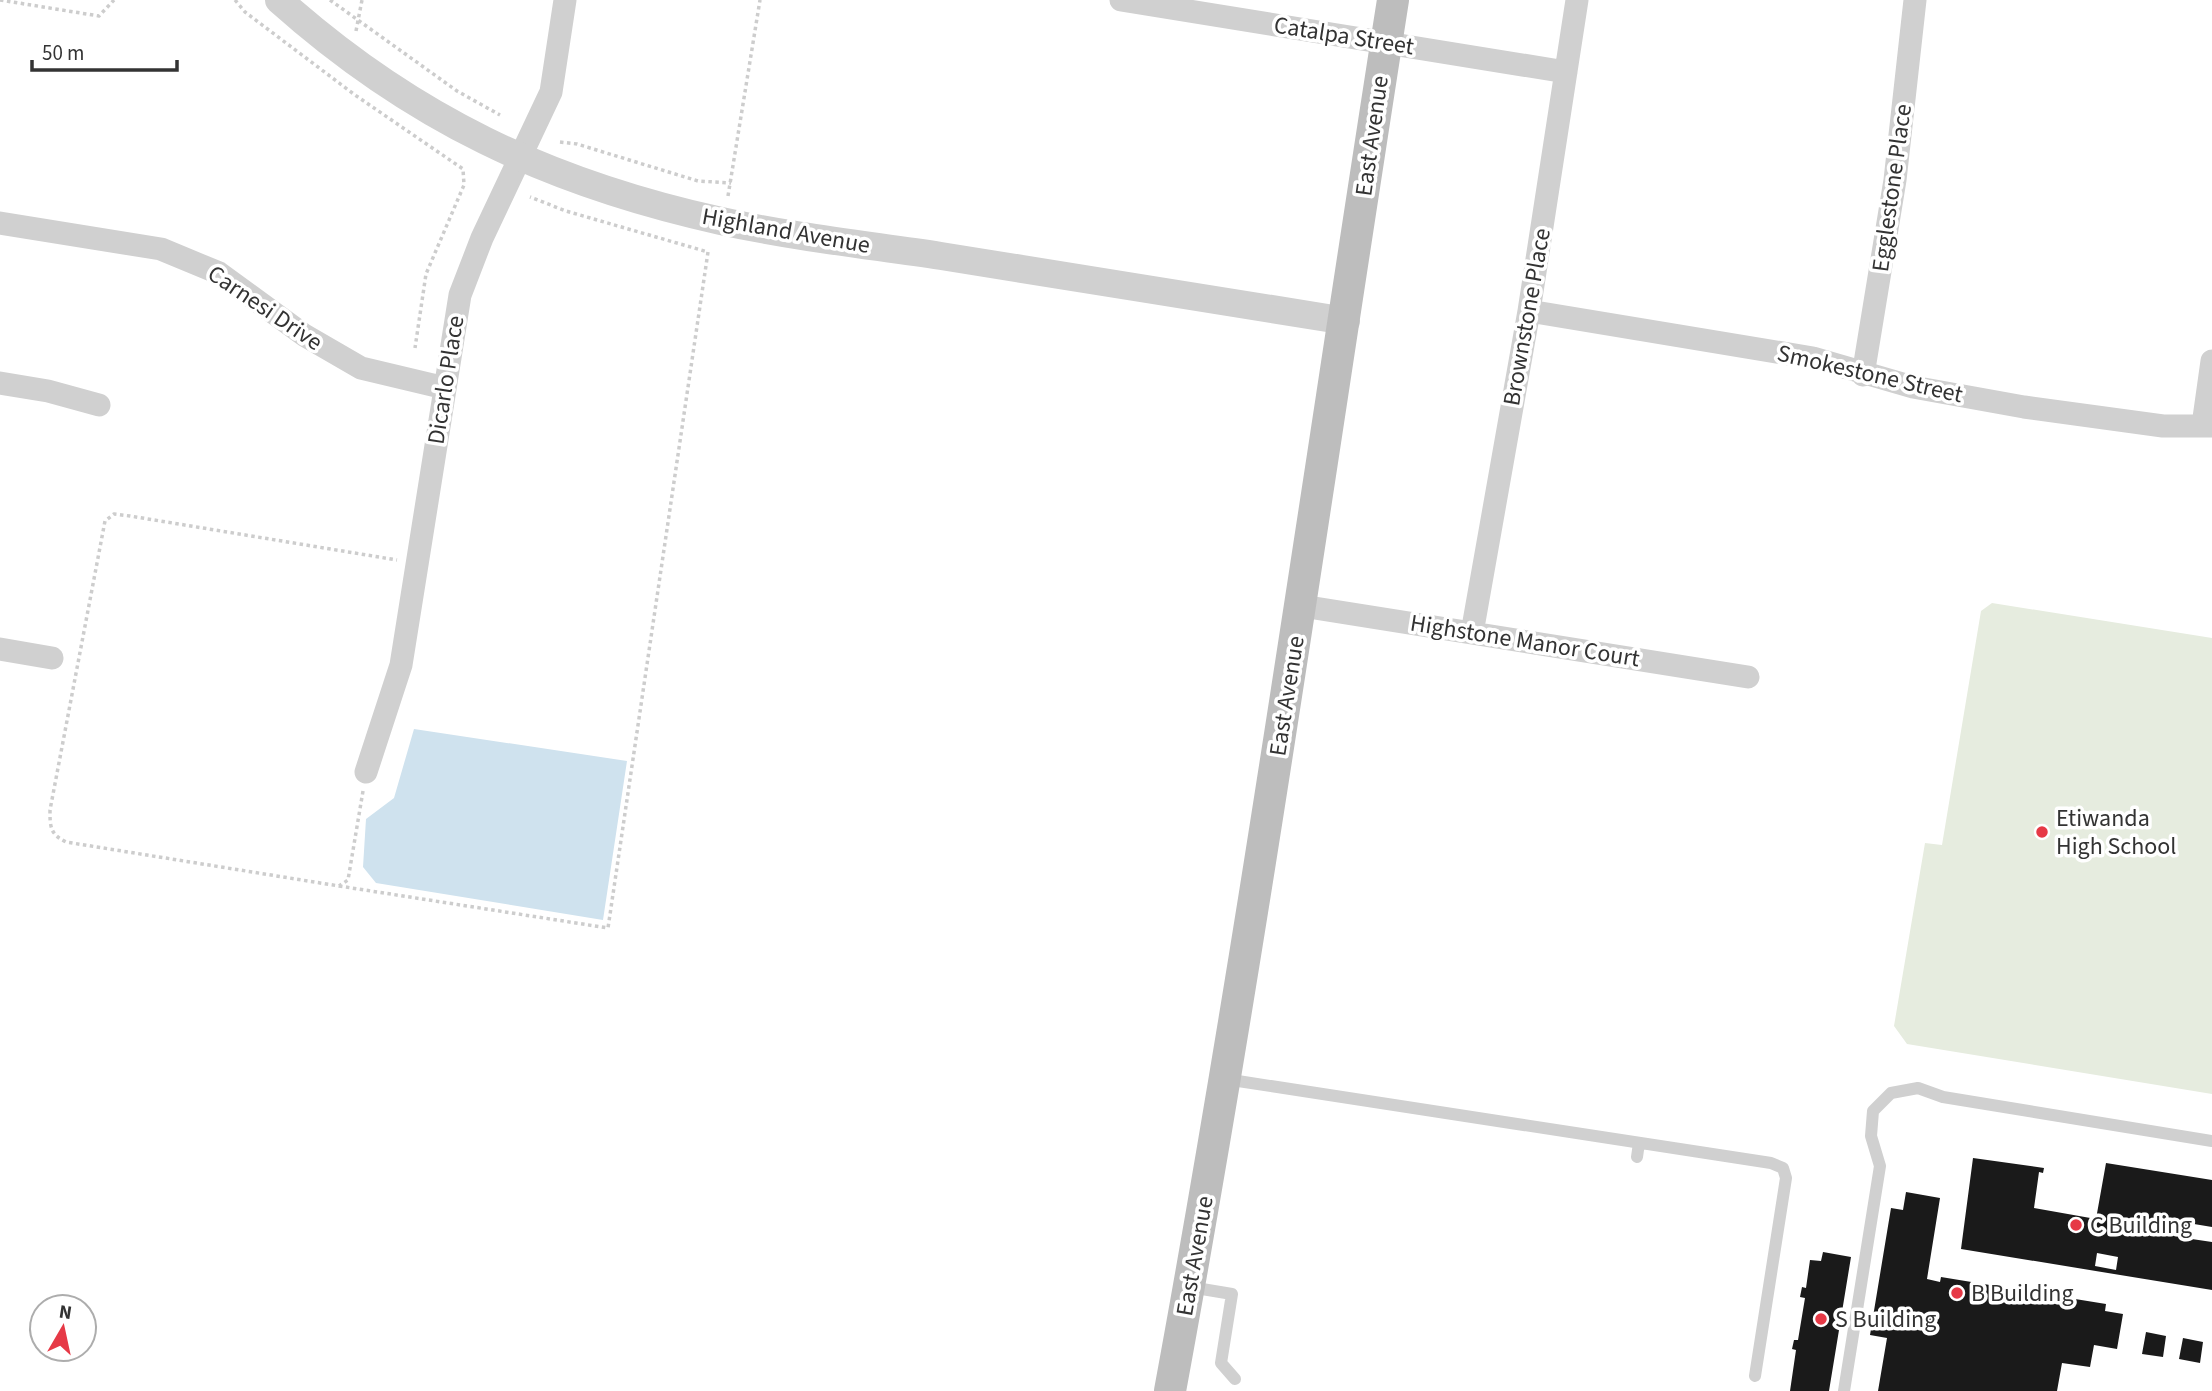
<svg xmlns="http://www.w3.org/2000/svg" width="2212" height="1391" viewBox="0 0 2212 1391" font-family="'Source Sans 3',sans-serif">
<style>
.green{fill:#e6ecdf}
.water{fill:#cfe2ee}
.building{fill:#1a1a1a;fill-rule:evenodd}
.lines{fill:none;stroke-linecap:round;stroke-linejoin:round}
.path{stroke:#cdcdcd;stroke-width:3.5;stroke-dasharray:3.5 3.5;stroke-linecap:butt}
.service{stroke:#d0d0d0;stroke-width:12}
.minor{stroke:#d0d0d0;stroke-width:23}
.tertiary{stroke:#d0d0d0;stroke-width:28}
.secondary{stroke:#bdbdbd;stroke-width:32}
.poi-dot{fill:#e63946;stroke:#fff;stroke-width:2.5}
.labels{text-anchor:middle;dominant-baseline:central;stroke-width:7;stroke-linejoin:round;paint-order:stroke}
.street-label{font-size:24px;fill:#333;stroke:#fff}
.poi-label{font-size:24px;fill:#333;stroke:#fff;text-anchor:start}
</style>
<rect width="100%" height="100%" fill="#fff"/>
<path class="green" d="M1992,603L2212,638V1094L1907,1044L1894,1026L1925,843L1942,845L1981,611Z"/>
<path class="water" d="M414,729L627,761L603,920L376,883L363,867L366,819L394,798Z"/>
<path class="building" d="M1973,1158L2044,1168L2043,1173L2039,1172L2034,1208L2096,1219L2106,1163L2212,1180V1227L2188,1223L2185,1238L2212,1242V1290L1961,1249ZM2097,1253L2118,1257L2116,1270L2095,1266Z
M1906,1192L1940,1198L1927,1279L1940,1282L1941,1277L2106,1304L2105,1311L2123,1314L2117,1349L2094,1345L2090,1367L2062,1363L2057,1391H1878L1887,1338L1870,1335L1891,1208L1903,1210Z
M1823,1252L1851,1257L1829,1391H1790L1796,1350L1792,1349L1794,1340H1798L1805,1298L1800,1297L1802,1287L1806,1288L1810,1260L1821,1261Z
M2146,1332L2166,1336L2163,1357L2142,1354Z
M2183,1338L2203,1342L2200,1363L2179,1359Z"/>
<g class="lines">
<path class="path" d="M0,0L99,16L114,0
M235,0L245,12L355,95L463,169L464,185L426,274L415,348
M330,0L457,91L500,115
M356,31L362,0
M560,142L577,144L698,181L731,183
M728,196L760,0
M363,791L348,880L339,886L66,842C50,834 50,827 50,810L105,521L114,514L130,516L397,560
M339,886L608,928L708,252L566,211L530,197"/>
<path class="service" d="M1225,1079L1771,1163L1783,1168L1786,1178L1755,1376
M1637,1157L1639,1143
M1190,1287L1232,1294L1221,1363L1235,1379
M1844,1391L1880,1166L1871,1136L1873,1111L1891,1093L1918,1088L1943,1097L2212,1141"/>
<path class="minor" d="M1121,0L1566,72
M0,223L161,249L219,273L304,335L361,368L445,388
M1529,311L1813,358L1913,387L2024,407L2163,426H2212
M1863,375L1895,180L1915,0
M0,383L48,391L99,405
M2203,425L2212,361
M1302,606L1748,677
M1472,633L1529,311L1577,0
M0,649L52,658
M366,772L401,665L460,295L482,238L551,92L565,0"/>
<path class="tertiary" d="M279,0C411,118 549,183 721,221C793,237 868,245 941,256C1076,278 1211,299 1346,321"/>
<path class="secondary" d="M1170,1391C1255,929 1320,464 1393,0"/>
</g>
<g class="poi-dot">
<circle cx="2042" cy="832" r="7"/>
<circle cx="2076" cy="1225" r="7"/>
<circle cx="1957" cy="1293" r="7"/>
<circle cx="1821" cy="1319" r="7"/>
</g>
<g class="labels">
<g class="street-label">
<text transform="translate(1344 36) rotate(9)">Catalpa Street</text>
<text transform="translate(1372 136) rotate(-82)">East Avenue</text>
<text transform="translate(1892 188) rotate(-82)">Egglestone Place</text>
<text transform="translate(786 231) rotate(10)">Highland Avenue</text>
<text transform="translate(265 308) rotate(34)">Carnesi Drive</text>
<text transform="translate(1527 317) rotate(-80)">Brownstone Place</text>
<text transform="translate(1870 374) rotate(13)">Smokestone Street</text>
<text transform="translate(446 380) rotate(-81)">Dicarlo Place</text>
<text transform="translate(1525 641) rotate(9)">Highstone Manor Court</text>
<text transform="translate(1287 696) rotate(-81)">East Avenue</text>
<text transform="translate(1195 1256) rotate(-80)">East Avenue</text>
</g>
<g class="poi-label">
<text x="2056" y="818">Etiwanda<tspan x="2056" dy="28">High School</tspan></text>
<text x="2090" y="1225">C Building</text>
<text x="1971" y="1293">B Building</text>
<text x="1835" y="1319">S Building</text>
</g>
</g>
<g transform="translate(63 1328) rotate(9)"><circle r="33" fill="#ffffff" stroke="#adadad" stroke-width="2"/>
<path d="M0-5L12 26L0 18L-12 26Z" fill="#e63946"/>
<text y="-10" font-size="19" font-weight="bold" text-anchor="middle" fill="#333333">N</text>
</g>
<path d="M32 60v10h145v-10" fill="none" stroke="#333333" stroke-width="3.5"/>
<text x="42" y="60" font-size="21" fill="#333333" stroke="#ffffff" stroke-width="5" paint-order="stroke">50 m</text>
</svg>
